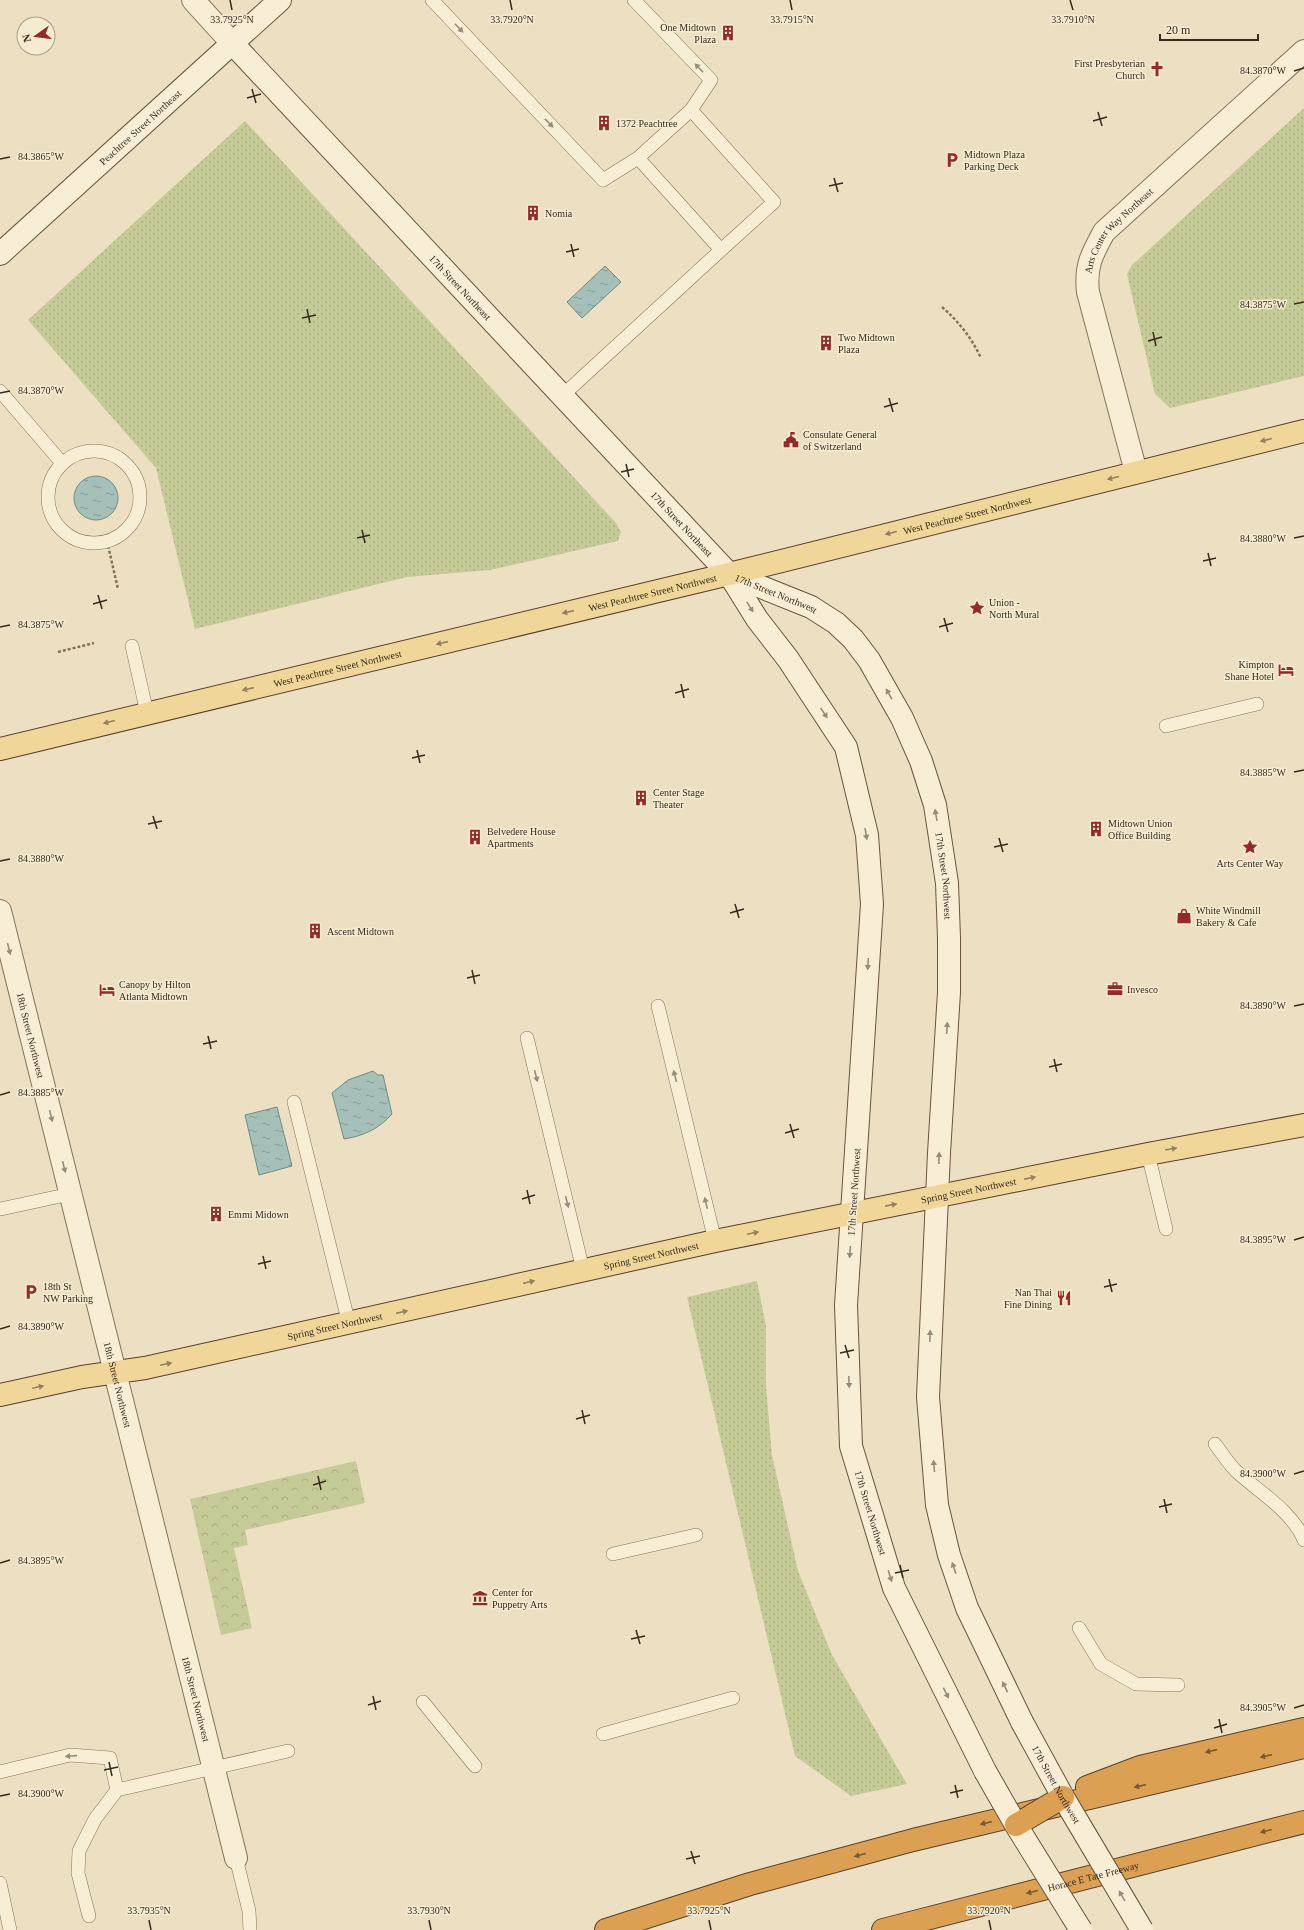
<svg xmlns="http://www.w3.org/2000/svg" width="1304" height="1930" viewBox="0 0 1304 1930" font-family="'Times New Roman',serif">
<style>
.grass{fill:url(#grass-dots)}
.forest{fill:url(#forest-crowns)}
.water{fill:url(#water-ripples);stroke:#6b8e85}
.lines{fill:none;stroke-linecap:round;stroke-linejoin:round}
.lane-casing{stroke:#877259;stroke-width:14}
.street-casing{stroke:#877259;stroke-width:24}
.secondary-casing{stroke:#69533d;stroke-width:24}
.primary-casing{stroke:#55402e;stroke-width:24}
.highway-casing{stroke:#55402e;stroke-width:24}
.path{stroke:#877259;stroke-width:2.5;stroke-dasharray:3 2;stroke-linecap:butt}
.lane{stroke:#f8eed5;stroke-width:13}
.street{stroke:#f8eed5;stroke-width:22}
.secondary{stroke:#f8eed5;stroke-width:22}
.primary{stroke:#f1d69a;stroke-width:22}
.highway{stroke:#dca053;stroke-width:22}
.secondary-bridge-casing{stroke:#69533d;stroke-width:24;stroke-linecap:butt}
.highway-bridge-casing{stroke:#55402e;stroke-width:24;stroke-linecap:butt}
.secondary-bridge{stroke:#f8eed5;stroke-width:22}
.highway-bridge{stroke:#dca053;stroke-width:22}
.oneway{fill:#988c79}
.oneway2{fill:#94805c}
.oneway3{fill:#795933}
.ticks{fill:none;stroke:#372a1d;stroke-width:1.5}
.labels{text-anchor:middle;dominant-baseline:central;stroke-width:3;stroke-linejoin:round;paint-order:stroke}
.poi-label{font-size:10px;fill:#372a1d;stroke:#f5ebd1;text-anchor:start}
.street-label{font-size:10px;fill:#372a1d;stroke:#f5ebd1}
.ticks-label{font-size:10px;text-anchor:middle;fill:#372a1d;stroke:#f5ebd1;stroke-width:3;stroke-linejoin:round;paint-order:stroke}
</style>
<defs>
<pattern id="grass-dots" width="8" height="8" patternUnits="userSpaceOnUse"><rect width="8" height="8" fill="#c5cb96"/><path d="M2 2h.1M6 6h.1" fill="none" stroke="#aaae81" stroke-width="1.8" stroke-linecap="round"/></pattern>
<pattern id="forest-crowns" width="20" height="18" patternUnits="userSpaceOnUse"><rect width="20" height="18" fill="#c5cb96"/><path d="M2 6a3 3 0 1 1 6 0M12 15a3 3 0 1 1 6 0" fill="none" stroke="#aaae81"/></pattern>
<pattern id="water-ripples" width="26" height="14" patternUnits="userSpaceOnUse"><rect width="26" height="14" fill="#a4c0b8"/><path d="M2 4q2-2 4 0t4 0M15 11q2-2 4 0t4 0" fill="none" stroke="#869c95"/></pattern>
</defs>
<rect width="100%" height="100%" fill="#ede0c2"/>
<path class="grass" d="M1304,108V376L1170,408L1155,394L1127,274L1132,265Z
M245,121L616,523L621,532L618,541L490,570L407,577L195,629L156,468L28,320Z
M757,1281L766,1326V1386L772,1455L798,1571L832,1655L907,1784L851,1796L795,1756L687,1297Z"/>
<path class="forest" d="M356,1461L365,1503L245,1530L248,1545L234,1548L252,1628L221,1635L190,1499Z"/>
<path class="water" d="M605,266L621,282L582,318L567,302Z
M74 498a22 22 0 1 1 44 0a22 22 0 1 1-44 0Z
M373,1071L378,1075H383L392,1114C379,1129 363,1136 344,1139L332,1093L348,1080Z
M277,1107L292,1166L259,1175L245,1115Z"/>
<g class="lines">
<defs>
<path id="lane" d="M432,0L603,180L638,158
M634,0L711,80L691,110
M691,110L774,202L721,250L638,158Z
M0,391L62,463
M562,396L721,250
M48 497a46 46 0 1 1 92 0a46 46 0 1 1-92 0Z
M132,646L147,713
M1166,726L1257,704
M658,1006L715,1241
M527,1038L583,1270
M294,1102L349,1324
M1148,1154L1166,1229
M1,1209L70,1194
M1215,1444C1222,1453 1228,1463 1236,1471C1259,1492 1292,1511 1304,1540
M613,1554L696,1535
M1079,1628L1101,1664L1136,1684L1178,1685
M423,1702L475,1766
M603,1734L733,1698
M0,1772L70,1755L110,1758L117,1790
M236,1858L249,1911L250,1930
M0,1883L10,1930
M89,1916L78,1873L79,1851L95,1819L117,1790L288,1751"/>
<g id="street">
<path d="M193,0L233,44"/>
<path id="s1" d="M1136,472L1088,292C1085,266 1092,254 1104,232L1304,51"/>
<path id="s2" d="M0,911L236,1858"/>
</g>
<g id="secondary">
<path id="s3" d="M233,44L729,574L757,619L788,659L846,747L867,835L872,904L846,1305L851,1446L894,1588L985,1771"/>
<path id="s4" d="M0,254L280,0"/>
<path id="s5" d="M729,574L811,607L836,623L853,639L869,660L902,718L921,761L935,805L947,883L949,938V992L939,1153L928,1397L937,1505L949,1555L967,1608L1022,1722"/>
</g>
<g id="primary">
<path id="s6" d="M0,749L729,574L1304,431"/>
<path id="s7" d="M0,1395L82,1377L145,1368L715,1241L1148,1154L1304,1125"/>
</g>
<g id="highway">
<path d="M1087,1787L1140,1767L1304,1729"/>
<path d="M606,1930L750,1884L913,1840L1304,1747"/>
<path id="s8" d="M883,1930L1304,1822"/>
</g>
</defs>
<use href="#lane" class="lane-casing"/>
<use href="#street" class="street-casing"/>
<use href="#secondary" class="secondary-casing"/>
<use href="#primary" class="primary-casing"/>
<use href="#highway" class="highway-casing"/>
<path class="path" d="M942,307C959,322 971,337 981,358
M107,541L118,589
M58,652L94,643"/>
<use href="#lane" class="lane"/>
<use href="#street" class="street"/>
<use href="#secondary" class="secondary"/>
<use href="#primary" class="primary"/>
<use href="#highway" class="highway"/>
<defs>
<g id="secondary-bridge">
<path id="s9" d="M1022,1722L1063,1797L1142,1930"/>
<path d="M985,1771L1016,1825L1081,1930"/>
</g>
<path id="highway-bridge" d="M1016,1825L1063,1797"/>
</defs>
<use href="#secondary-bridge" class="secondary-bridge-casing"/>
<use href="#highway-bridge" class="highway-bridge-casing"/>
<use href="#secondary-bridge" class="secondary-bridge"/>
<use href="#highway-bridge" class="highway-bridge"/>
</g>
<defs><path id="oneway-solid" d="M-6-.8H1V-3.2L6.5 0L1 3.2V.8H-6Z"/></defs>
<g class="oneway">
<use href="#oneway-solid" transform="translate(459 28) rotate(46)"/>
<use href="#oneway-solid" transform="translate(699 68) rotate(-134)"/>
<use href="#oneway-solid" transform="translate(549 123) rotate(46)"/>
<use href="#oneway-solid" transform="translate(750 607) rotate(58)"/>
<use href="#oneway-solid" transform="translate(889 694) rotate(-119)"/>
<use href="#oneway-solid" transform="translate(824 713) rotate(56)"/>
<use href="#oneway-solid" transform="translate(936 815) rotate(-100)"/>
<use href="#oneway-solid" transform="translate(866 834) rotate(81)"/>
<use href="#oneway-solid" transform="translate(9 949) rotate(76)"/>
<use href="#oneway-solid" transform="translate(868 964) rotate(94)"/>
<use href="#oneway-solid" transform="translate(947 1028) rotate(-86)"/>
<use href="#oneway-solid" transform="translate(536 1076) rotate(76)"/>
<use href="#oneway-solid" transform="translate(675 1076) rotate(-104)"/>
<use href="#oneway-solid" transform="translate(51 1116) rotate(76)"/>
<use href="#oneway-solid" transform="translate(939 1158) rotate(-88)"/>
<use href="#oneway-solid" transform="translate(64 1167) rotate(76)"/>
<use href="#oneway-solid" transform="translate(567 1202) rotate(76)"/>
<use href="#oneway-solid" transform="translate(706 1203) rotate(-103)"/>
<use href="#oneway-solid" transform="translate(850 1252) rotate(94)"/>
<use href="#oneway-solid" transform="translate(930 1336) rotate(-88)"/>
<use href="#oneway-solid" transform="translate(849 1382) rotate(88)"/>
<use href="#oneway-solid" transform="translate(934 1466) rotate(-95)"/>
<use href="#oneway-solid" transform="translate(954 1568) rotate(-109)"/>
<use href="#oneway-solid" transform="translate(890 1576) rotate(73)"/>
<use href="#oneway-solid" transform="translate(1005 1687) rotate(-115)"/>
<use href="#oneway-solid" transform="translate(946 1693) rotate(64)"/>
<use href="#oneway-solid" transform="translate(71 1756) rotate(176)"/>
<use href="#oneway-solid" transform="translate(1122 1896) rotate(-120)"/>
</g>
<g class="oneway2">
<use href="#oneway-solid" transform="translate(1266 440) rotate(166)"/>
<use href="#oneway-solid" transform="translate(1113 478) rotate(166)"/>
<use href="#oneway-solid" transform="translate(891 533) rotate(166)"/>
<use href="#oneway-solid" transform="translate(568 612) rotate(167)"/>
<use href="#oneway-solid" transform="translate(442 643) rotate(167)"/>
<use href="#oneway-solid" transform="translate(248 689) rotate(167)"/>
<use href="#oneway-solid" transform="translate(109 722) rotate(166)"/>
<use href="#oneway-solid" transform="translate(1171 1149) rotate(-10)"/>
<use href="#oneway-solid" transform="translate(1030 1178) rotate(-11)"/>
<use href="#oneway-solid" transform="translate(891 1205) rotate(-11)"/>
<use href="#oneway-solid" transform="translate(753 1233) rotate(-12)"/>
<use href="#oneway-solid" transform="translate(529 1282) rotate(-13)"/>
<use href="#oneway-solid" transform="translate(402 1312) rotate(-13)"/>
<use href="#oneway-solid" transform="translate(166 1364) rotate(-12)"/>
<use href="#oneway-solid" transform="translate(38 1387) rotate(-12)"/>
</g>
<g class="oneway3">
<use href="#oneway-solid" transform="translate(1211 1751) rotate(167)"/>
<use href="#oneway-solid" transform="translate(1266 1756) rotate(167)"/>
<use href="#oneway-solid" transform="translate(1140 1786) rotate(167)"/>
<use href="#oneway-solid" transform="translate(986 1823) rotate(167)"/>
<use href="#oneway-solid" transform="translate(1266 1831) rotate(166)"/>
<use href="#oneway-solid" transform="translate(860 1855) rotate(165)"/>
<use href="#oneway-solid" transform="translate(1032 1892) rotate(166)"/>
</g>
<path class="ticks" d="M230,0L232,10M510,0L512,10M790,0L792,10M1070,0L1073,10M1294,71L1304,68M252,89L256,103M247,98L261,94M1098,112L1102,126M1093,121L1107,117M0,159L10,157M834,178L838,192M829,186L843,183M571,244L574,257M566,252L579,249M1294,304L1304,302M307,309L310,323M302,318L316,315M1153,332L1156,346M1148,341L1162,337M0,393L10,391M889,398L893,412M884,407L898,403M626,464L629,477M621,472L634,469M362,530L365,543M357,538L370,535M1294,538L1304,536M1208,553L1211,566M1203,561L1216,558M98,595L102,609M93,604L107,600M944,618L948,632M0,627L10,625M939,627L953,623M681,684L684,698M675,693L689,689M417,750L420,763M412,758L425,755M1294,772L1304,770M153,816L157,829M148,824L162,821M999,838L1003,852M994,847L1008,844M0,861L10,859M735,904L739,918M730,913L744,909M472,970L475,984M467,978L480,975M1294,1006L1304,1004M208,1036L211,1049M203,1044L217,1041M1054,1059L1057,1072M1049,1067L1062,1064M0,1095L10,1092M790,1124L794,1138M785,1133L799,1129M527,1190L530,1204M522,1199L535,1195M1294,1240L1304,1237M263,1256L266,1269M258,1264L271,1261M1109,1279L1112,1292M1104,1287L1117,1284M0,1329L10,1326M845,1345L849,1358M840,1353L854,1350M582,1410L585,1424M576,1419L590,1415M1294,1474L1304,1471M318,1476L321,1490M313,1485L326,1481M1164,1499L1167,1513M1159,1507L1172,1504M0,1563L10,1560M900,1565L903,1578M895,1573L909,1570M636,1630L640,1644M631,1639L645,1636M373,1696L376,1710M368,1705L381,1701M1294,1708L1304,1705M1219,1719L1222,1733M1214,1728L1227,1724M109,1762L112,1776M104,1770L118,1767M955,1785L958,1798M950,1793L963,1790M0,1796L10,1794M691,1851L695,1864M686,1859L700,1856M149,1920L151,1930M429,1920L431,1930M709,1920L711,1930M989,1920L991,1930"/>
<defs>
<symbol id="building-bare" viewBox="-9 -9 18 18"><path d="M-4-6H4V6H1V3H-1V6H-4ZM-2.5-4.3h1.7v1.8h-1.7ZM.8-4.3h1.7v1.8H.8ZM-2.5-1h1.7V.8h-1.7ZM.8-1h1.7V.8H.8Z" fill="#962a2b" stroke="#f5ebd1" stroke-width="2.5" paint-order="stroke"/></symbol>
<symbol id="church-bare" viewBox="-9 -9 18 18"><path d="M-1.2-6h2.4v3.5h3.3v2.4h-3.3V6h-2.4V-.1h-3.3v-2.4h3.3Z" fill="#962a2b" stroke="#f5ebd1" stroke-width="2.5" paint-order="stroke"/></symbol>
<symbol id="parking-bare" viewBox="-9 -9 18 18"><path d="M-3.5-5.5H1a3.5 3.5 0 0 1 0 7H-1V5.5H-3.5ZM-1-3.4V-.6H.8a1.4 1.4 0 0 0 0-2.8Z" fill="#962a2b" stroke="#f5ebd1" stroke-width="2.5" paint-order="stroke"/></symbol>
<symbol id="civic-bare" viewBox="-9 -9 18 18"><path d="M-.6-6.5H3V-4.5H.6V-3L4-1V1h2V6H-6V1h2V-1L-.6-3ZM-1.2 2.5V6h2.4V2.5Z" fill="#962a2b" stroke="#f5ebd1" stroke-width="2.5" paint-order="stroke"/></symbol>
<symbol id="sight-bare" viewBox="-9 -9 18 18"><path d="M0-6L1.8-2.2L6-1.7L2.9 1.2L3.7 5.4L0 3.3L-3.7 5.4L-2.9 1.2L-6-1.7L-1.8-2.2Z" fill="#962a2b" stroke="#f5ebd1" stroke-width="2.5" paint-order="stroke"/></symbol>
<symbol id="hotel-bare" viewBox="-9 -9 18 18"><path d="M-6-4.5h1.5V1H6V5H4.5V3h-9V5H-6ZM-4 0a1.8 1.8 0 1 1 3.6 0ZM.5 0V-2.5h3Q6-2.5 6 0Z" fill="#962a2b" stroke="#f5ebd1" stroke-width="2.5" paint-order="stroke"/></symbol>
<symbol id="shop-bare" viewBox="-9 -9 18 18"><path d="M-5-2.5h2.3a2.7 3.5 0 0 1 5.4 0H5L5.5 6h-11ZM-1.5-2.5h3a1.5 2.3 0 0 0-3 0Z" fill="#962a2b" stroke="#f5ebd1" stroke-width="2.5" paint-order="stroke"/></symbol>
<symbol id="office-bare" viewBox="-9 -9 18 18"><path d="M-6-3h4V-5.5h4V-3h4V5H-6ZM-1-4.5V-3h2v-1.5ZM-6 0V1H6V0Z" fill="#962a2b" stroke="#f5ebd1" stroke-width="2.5" paint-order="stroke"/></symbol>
<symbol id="restaurant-bare" viewBox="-9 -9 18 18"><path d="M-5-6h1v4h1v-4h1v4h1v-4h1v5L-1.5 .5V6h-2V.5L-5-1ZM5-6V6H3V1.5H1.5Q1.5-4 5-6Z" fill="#962a2b" stroke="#f5ebd1" stroke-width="2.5" paint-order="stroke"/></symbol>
<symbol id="museum-bare" viewBox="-9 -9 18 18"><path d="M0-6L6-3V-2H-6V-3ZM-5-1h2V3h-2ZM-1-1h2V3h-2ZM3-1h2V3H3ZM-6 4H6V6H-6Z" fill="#962a2b" stroke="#f5ebd1" stroke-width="2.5" paint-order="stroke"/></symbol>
</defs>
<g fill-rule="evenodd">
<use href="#building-bare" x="717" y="22" width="22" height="22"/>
<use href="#church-bare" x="1146" y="58" width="22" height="22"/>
<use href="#building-bare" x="593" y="112" width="22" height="22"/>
<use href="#parking-bare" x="941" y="149" width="22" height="22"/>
<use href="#building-bare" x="522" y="202" width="22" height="22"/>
<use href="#building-bare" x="815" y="332" width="22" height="22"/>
<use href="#civic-bare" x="780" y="429" width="22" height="22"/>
<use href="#sight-bare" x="966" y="597" width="22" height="22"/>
<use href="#hotel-bare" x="1275" y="659" width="22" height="22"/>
<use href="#building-bare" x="630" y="787" width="22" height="22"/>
<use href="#building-bare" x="1085" y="818" width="22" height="22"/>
<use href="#building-bare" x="464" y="826" width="22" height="22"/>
<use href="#sight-bare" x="1239" y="836" width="22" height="22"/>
<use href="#shop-bare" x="1173" y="905" width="22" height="22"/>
<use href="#building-bare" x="304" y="920" width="22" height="22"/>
<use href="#office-bare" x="1104" y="978" width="22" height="22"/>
<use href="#hotel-bare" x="96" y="979" width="22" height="22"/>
<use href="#building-bare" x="205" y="1203" width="22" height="22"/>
<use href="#parking-bare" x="20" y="1281" width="22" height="22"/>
<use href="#restaurant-bare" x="1053" y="1287" width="22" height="22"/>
<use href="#museum-bare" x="469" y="1587" width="22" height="22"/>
</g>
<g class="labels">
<g class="poi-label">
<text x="716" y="27" text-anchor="end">One Midtown<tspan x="716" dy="12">Plaza</tspan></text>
<text x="1145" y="63" text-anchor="end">First Presbyterian<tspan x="1145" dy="12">Church</tspan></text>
<text x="616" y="123">1372 Peachtree</text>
<text x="964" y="154">Midtown Plaza<tspan x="964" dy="12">Parking Deck</tspan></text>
<text x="545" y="213">Nomia</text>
<text x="838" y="337">Two Midtown<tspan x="838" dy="12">Plaza</tspan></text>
<text x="803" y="434">Consulate General<tspan x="803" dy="12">of Switzerland</tspan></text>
<text x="989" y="602">Union -<tspan x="989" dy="12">North Mural</tspan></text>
<text x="1274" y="664" text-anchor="end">Kimpton<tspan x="1274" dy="12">Shane Hotel</tspan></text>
<text x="653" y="792">Center Stage<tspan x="653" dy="12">Theater</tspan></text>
<text x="1108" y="823">Midtown Union<tspan x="1108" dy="12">Office Building</tspan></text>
<text x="487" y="831">Belvedere House<tspan x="487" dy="12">Apartments</tspan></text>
<text x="1250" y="863" text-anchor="middle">Arts Center Way</text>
<text x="1196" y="910">White Windmill<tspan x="1196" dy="12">Bakery &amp; Cafe</tspan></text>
<text x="327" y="931">Ascent Midtown</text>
<text x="119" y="984">Canopy by Hilton<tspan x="119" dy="12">Atlanta Midtown</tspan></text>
<text x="1127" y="989">Invesco</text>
<text x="228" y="1214">Emmi Midown</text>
<text x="43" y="1286">18th St<tspan x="43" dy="12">NW Parking</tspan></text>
<text x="1052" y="1292" text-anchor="end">Nan Thai<tspan x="1052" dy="12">Fine Dining</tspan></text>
<text x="492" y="1592">Center for<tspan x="492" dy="12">Puppetry Arts</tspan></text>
</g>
<g class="street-label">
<text stroke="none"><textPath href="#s4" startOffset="189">Peachtree Street Northeast</textPath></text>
<text stroke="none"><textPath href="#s1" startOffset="259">Arts Center Way Northeast</textPath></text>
<text stroke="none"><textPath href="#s3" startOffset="333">17th Street Northeast</textPath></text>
<text stroke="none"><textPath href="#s6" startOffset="995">West Peachtree Street Northwest</textPath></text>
<text stroke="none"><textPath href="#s3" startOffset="657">17th Street Northeast</textPath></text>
<text stroke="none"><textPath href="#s6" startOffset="671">West Peachtree Street Northwest</textPath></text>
<text stroke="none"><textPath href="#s5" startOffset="51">17th Street Northwest</textPath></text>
<text stroke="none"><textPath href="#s6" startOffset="347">West Peachtree Street Northwest</textPath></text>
<text stroke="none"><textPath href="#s5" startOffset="399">17th Street Northwest</textPath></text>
<text stroke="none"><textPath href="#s2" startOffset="128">18th Street Northwest</textPath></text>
<text stroke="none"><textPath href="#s7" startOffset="990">Spring Street Northwest</textPath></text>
<text transform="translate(854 1192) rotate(-86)">17th Street Northwest</text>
<text stroke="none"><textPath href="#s7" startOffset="666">Spring Street Northwest</textPath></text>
<text stroke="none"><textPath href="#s7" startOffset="342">Spring Street Northwest</textPath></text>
<text stroke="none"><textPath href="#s2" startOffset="488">18th Street Northwest</textPath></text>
<text stroke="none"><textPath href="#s3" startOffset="1707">17th Street Northwest</textPath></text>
<text stroke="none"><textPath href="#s2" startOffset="812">18th Street Northwest</textPath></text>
<text stroke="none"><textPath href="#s9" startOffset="71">17th Street Northwest</textPath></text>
<text stroke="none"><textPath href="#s8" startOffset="217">Horace E Tate Freeway</textPath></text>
</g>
</g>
<g class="ticks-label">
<text x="232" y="23">33.7925°N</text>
<text x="512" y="23">33.7920°N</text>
<text x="792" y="23">33.7915°N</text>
<text x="1073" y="23">33.7910°N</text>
<text x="1263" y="74">84.3870°W</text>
<text x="41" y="160">84.3865°W</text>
<text x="1263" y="308">84.3875°W</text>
<text x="41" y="394">84.3870°W</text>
<text x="1263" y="542">84.3880°W</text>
<text x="41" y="628">84.3875°W</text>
<text x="1263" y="776">84.3885°W</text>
<text x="41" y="862">84.3880°W</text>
<text x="1263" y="1009">84.3890°W</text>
<text x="41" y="1096">84.3885°W</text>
<text x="1263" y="1243">84.3895°W</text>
<text x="41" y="1330">84.3890°W</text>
<text x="1263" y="1477">84.3900°W</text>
<text x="41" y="1564">84.3895°W</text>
<text x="1263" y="1711">84.3905°W</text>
<text x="41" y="1797">84.3900°W</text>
<text x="149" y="1914">33.7935°N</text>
<text x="429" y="1914">33.7930°N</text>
<text x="709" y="1914">33.7925°N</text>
<text x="989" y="1914">33.7920°N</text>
</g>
<g transform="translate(36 36) rotate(256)"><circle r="19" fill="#f5ebd1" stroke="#a99e89"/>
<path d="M0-3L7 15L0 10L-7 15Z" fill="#962a2b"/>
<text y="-6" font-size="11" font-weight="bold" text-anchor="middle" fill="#372a1d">N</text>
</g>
<path d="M1160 34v6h98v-6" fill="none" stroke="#372a1d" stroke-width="2"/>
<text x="1166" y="34" font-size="12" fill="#372a1d" stroke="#f5ebd1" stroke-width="3" paint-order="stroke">20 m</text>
</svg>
